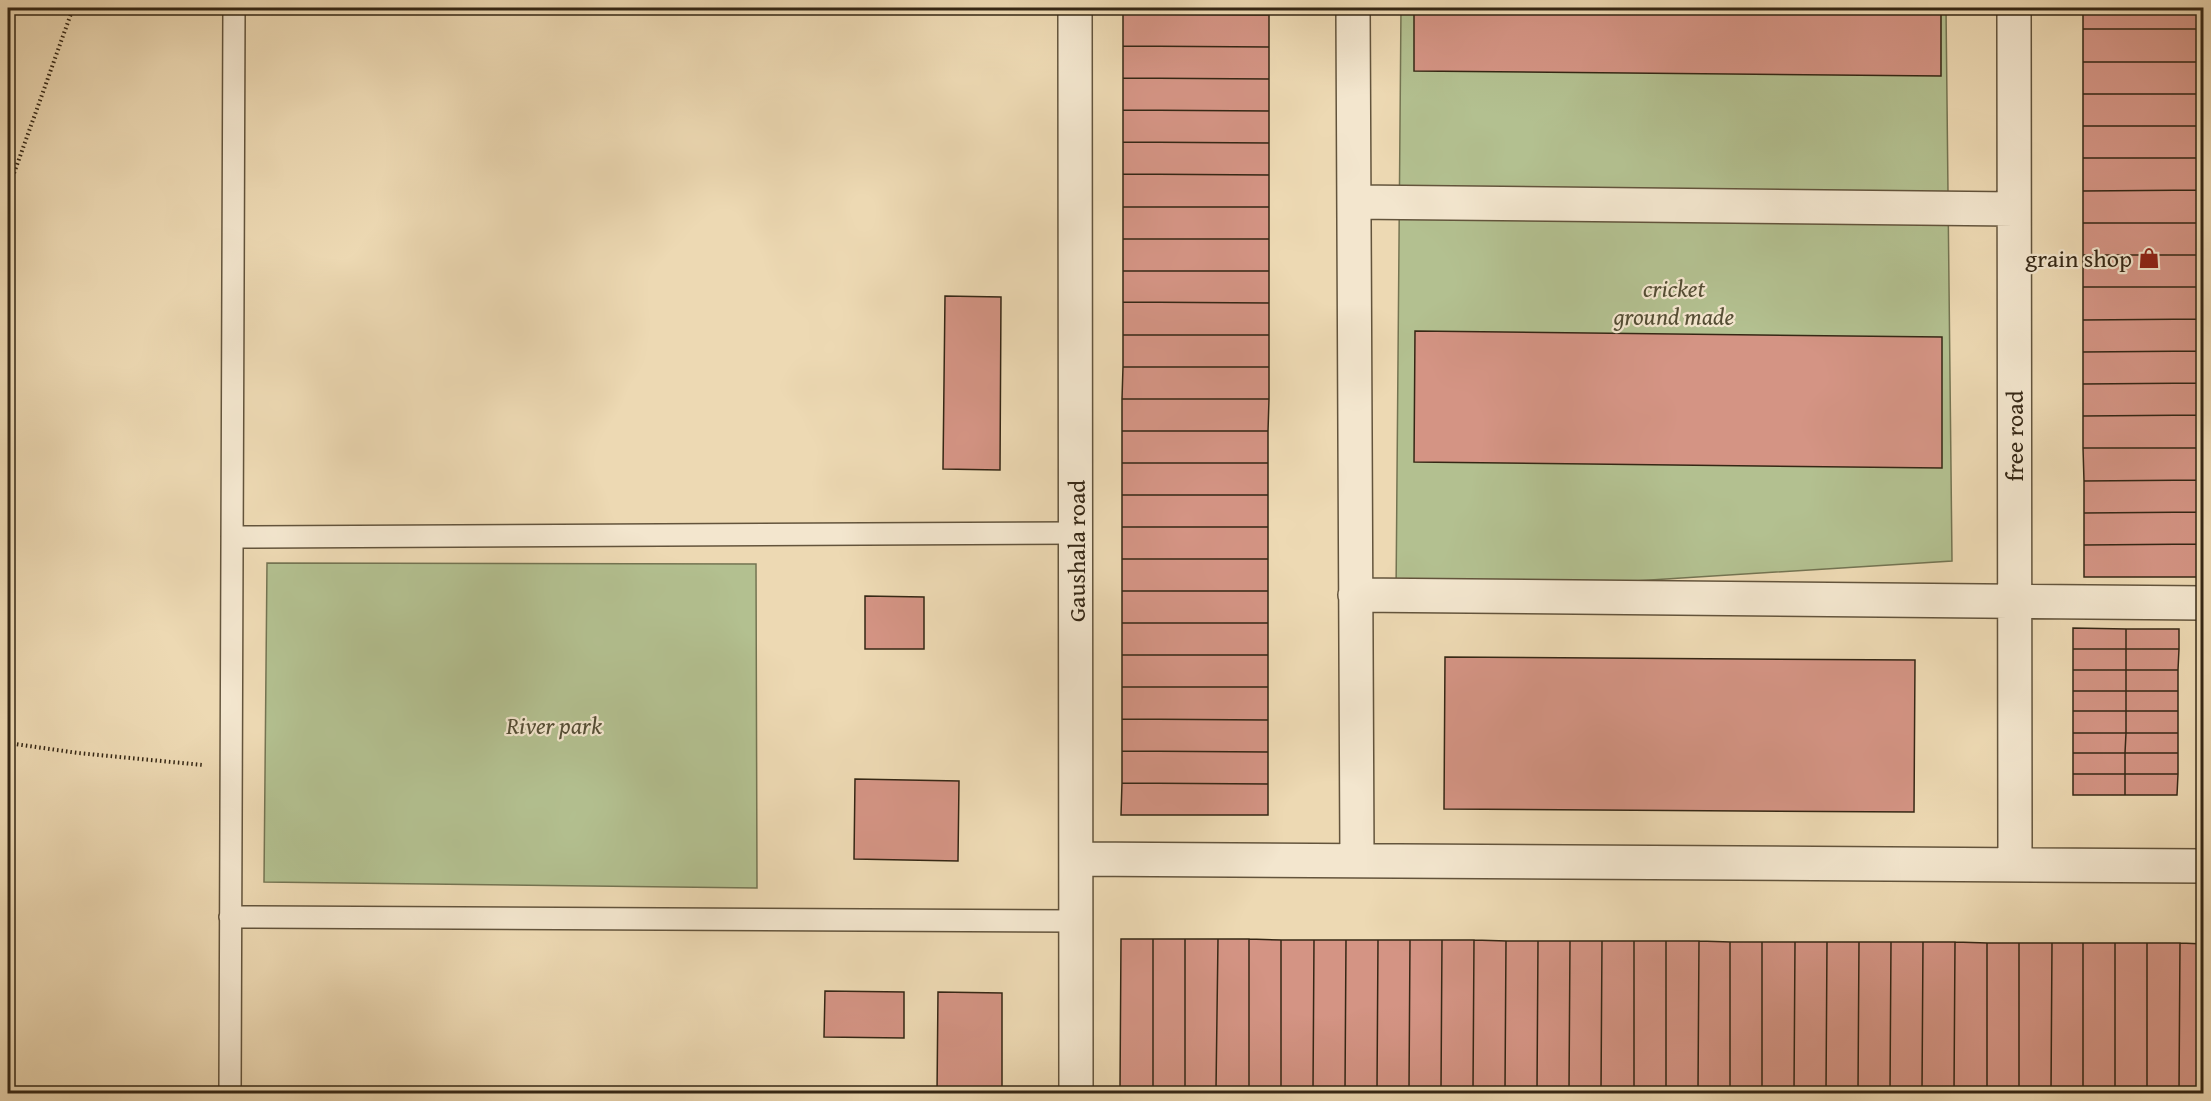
<svg xmlns="http://www.w3.org/2000/svg" width="2211" height="1101" viewBox="0 0 2211 1101" font-family="'Gentium Book Plus',serif">
<style>
.green{fill:#b3c090;stroke:#747452;stroke-width:1.5}
.building{fill:#d49484;stroke:#352715;stroke-width:1.5}
.lines{fill:none;stroke-linecap:round;stroke-linejoin:round}
.lane-casing{stroke:#63543c;stroke-width:24}
.street-casing{stroke:#63543c;stroke-width:36}
.path{stroke:#352715;stroke-width:4;stroke-dasharray:1.5 3;stroke-linecap:butt}
.lane{stroke:#f3e6ce;stroke-width:21}
.street{stroke:#f3e6ce;stroke-width:33}
.labels{text-anchor:middle;dominant-baseline:central;stroke-width:4.5;stroke-linejoin:round;paint-order:stroke}
.poi-label{font-size:24px;fill:#352715;stroke:#f3e6ce;text-anchor:end}
.park-label{font-size:24px;font-style:italic;fill:#544d34;stroke:#f3e6ce}
.street-label{font-size:24px;fill:#352715;stroke:#f3e6ce}
</style>
<rect width="100%" height="100%" fill="#edd9b3"/>
<filter id="stains"><feTurbulence type="fractalNoise" baseFrequency=".00333" numOctaves="4"/><feColorMatrix values="0 0 0 0 .2 0 0 0 0 .09 0 0 0 0 .02 0 0 0 .5 -.17"/></filter>
<radialGradient id="worn" r=".72"><stop offset=".6" stop-color="#630" stop-opacity="0"/><stop offset="1" stop-color="#630" stop-opacity=".3"/></radialGradient>
<path class="green" d="M1401,8H1946L1952,561L1396,596Z
M267,563L756,564L757,888L264,882Z"/>
<path class="building" d="M1123,8H1269V15L1123,14Z
M1414,8H1941V76L1414,71Z
M2083,8H2204V29H2083Z
M1123,14L1269,15V47L1123,46Z
M2083,29H2204V62H2083Z
M1123,46L1269,47V79L1123,78Z
M2083,62H2204V94H2083Z
M1123,78L1269,79V111L1123,110Z
M2083,94H2204V126H2083Z
M1123,110L1269,111V143L1123,142Z
M2083,126H2204V158H2083Z
M1123,142L1269,143V175L1123,174Z
M2083,158H2204V190L2083,191Z
M1123,174L1269,175V207H1123Z
M2204,190V223H2083V191Z
M1123,207H1269V239H1123Z
M2083,223H2204V255H2083Z
M1123,239H1269V271H1123Z
M2083,255H2204V287H2083Z
M1123,271H1269V303L1123,302Z
M2083,287H2204V319L2083,320Z
M945,296L1001,297L1000,470L943,469Z
M1123,302L1269,303V335H1123Z
M2204,319V351L2083,352V320Z
M1415,331L1942,337V468L1414,462Z
M1123,335H1269V367H1123Z
M2204,351V383L2083,384V352Z
M1123,367H1269V399H1122Z
M2204,383V415L2083,416V384Z
M1122,399H1269L1268,431H1122Z
M2204,415V448H2083V416Z
M1122,431H1268V463H1122Z
M2083,448H2204V480L2084,481Z
M1122,463H1268V495H1122Z
M2204,480V512L2084,513V481Z
M1122,495H1268V527H1122Z
M2204,512V544L2084,545V513Z
M1122,527H1268V559H1122Z
M2204,544V577H2084V545Z
M1122,559H1268V591H1122Z
M1122,591H1268V623H1122Z
M865,596L924,597V649H865Z
M1122,623H1268V655H1122Z
M2073,628L2126,629V649H2073Z
M2202,628H2204V686H2201Z
M2126,629H2179V649H2126Z
M2073,649H2126V670H2073Z
M2126,649H2179L2178,670H2126Z
M1122,655H1268V687H1122Z
M1445,657L1915,660L1914,812L1444,809Z
M2073,670H2126V691H2073Z
M2126,670H2178V691H2126Z
M1122,687H1268V720L1122,719Z
M2073,691H2126V711H2073Z
M2126,691H2178V711H2126Z
M2073,711H2126V733H2073Z
M2126,711H2178V733H2126Z
M1122,719L1268,720V752L1122,751Z
M2073,733H2126L2125,753H2073Z
M2126,733H2178V753H2125Z
M1122,751L1268,752V784L1122,783Z
M2073,753H2125V774H2073Z
M2125,753H2178V774H2125Z
M2073,774H2125V795H2073Z
M2125,774H2178L2177,795H2125Z
M855,779L959,781L958,861L854,859Z
M1122,783L1268,784V815H1121Z
M1121,939H1153V1089H1120Z
M1153,939H1185V1089H1153Z
M1185,939H1218L1216,1089H1185Z
M1218,939H1249V1089H1216Z
M1249,939L1281,940V1090L1249,1089Z
M1281,940H1314L1313,1090H1281Z
M1314,940H1346L1345,1090H1313Z
M1346,940H1378L1377,1090H1345Z
M1378,940H1410L1409,1090H1377Z
M1410,940H1442L1441,1090H1409Z
M1442,940H1474L1473,1090H1441Z
M1474,940L1506,941L1505,1090H1473Z
M1506,941H1538L1537,1091L1505,1090Z
M1538,941H1570L1569,1091H1537Z
M1570,941H1602L1601,1091H1569Z
M1602,941H1634V1091H1601Z
M1634,941H1666V1091H1634Z
M1666,941H1699L1698,1091H1666Z
M1699,941L1730,942V1091H1698Z
M1730,942H1762V1092L1730,1091Z
M1762,942H1795L1794,1092H1762Z
M1795,942H1827L1826,1092H1794Z
M1827,942H1859L1858,1092H1826Z
M1859,942H1891L1890,1092H1858Z
M1891,942H1923L1922,1092H1890Z
M1923,942H1955L1954,1092H1922Z
M1955,942L1987,943V1093L1954,1092Z
M1987,943H2019V1093H1987Z
M2019,943H2052L2051,1093H2019Z
M2052,943H2083V1093H2051Z
M2083,943H2115V1093H2083Z
M2115,943H2147V1093H2115Z
M2147,943H2180L2179,1093H2147Z
M2180,943L2204,944V1093H2179Z
M825,991L904,992V1038L824,1037Z
M938,992L1002,993V1094H937Z"/>
<g class="lines">
<defs>
<path id="lane" d="M232,537L1076,533
M230,917L1076,921
M230,1094L234,8"/>
<path id="street" d="M1075,8L1076,1094
M1353,8L1357,860
M2014,8L2015,865
M1354,202L2014,209
M1355,595L2204,603
M1076,859L2204,866"/>
</defs>
<use href="#lane" class="lane-casing"/>
<use href="#street" class="street-casing"/>
<path class="path" d="M8,190L73,8
M8,743L78,753L203,765"/>
<use href="#lane" class="lane"/>
<use href="#street" class="street"/>
</g>
<defs>
<symbol id="shop-bare" viewBox="-9 -9 18 18"><path d="M-5-2.5h2.3a2.7 3.5 0 0 1 5.4 0H5L5.5 6h-11ZM-1.5-2.5h3a1.5 2.3 0 0 0-3 0Z" fill="#8f2418" stroke="#f3e6ce" stroke-width="2.5" paint-order="stroke"/></symbol>
</defs>
<g fill-rule="evenodd">
<use href="#shop-bare" x="2134" y="243" width="30" height="30"/>
</g>
<g class="labels">
<g class="poi-label">
<text x="2132" y="258">grain shop</text>
</g>
<g class="park-label">
<text x="1674" y="288">cricket<tspan x="1674" dy="28">ground made</tspan></text>
<text x="554" y="725">River park</text>
</g>
<g class="street-label">
<text transform="translate(2014 436) rotate(-90)">free road</text>
<text transform="translate(1076 551) rotate(-90)">Gaushala road</text>
</g>
</g>
<rect width="2211" height="1101" fill="none" stroke="#edd9b3" stroke-width="30"/>
<rect x="9" y="9" width="2193" height="1083" fill="none" stroke="#352715" stroke-width="3"/>
<rect x="15" y="15" width="2181" height="1071" fill="none" stroke="#352715" stroke-width="1.5"/>
<rect width="100%" height="100%" filter="url(#stains)"/>
<rect width="100%" height="100%" fill="url(#worn)"/>
</svg>
